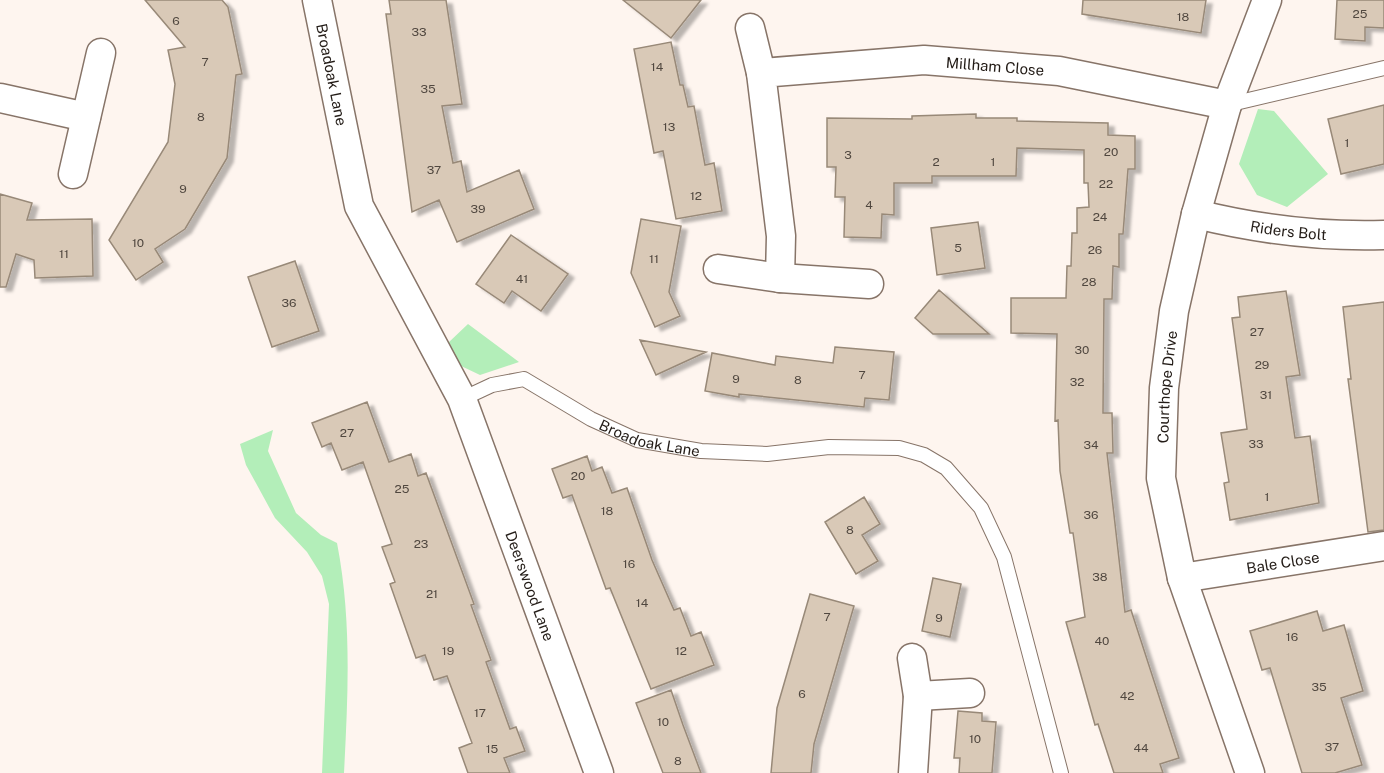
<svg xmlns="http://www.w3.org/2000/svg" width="1384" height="773" viewBox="0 0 1384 773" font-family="'Public Sans',sans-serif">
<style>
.green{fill:#b3eeb9}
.building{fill:#d9c9b7;stroke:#988978;stroke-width:1.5;filter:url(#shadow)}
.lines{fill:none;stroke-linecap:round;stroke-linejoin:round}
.service-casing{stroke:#877468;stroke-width:16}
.minor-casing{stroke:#877468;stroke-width:31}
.service{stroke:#fff;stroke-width:14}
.minor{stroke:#fff;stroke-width:28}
.labels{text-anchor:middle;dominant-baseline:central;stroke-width:5;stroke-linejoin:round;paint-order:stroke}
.number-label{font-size:12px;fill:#50473f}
.street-label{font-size:15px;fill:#231c17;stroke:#fef5ef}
</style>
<defs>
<filter id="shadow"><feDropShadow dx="6" dy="4" stdDeviation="1.5" flood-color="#0004"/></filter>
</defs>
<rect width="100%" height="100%" fill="#fef5ef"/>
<path class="green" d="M1258,109L1274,111L1328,174L1287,207L1257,195L1239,164Z
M468,324L519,362L480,375L459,365L448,343Z
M273,430L268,451L296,513L321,535L337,543C352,620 348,695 344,773H322L329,604L322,576L307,552L275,518L246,465L240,444Z"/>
<path class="building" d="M145,0H222L228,7L242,74L236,75L227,158L185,229L155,249L163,262L136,280L109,240L168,142L175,84L168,50L185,47Z
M389,0H446L462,104L442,106L453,163L461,161L467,192L519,170L534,209L457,242L439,200L412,212L386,14H391Z
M623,0H701L671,38Z
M1083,0H1206L1201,33L1082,14Z
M1337,0H1384V28L1365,27V41L1335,39Z
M671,42L680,85H683L688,107L694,106L705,165L714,163L722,211L676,219L663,151L654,153L634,49Z
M1384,105V164L1341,174L1328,119Z
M976,114V118H1017V121L1108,123V135L1135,136V169H1128L1123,234H1119V267L1113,266L1112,299H1104L1103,413H1112L1113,453H1107L1125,612L1131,610L1179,758L1160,764L1163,773H1114L1098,724L1095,725L1066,622L1085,617L1073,533H1070L1060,471L1058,420L1055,421L1057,334L1011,333V298H1066L1067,266H1071L1072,233H1077V208L1089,207L1088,183H1084V150L1017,148L1016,176H932V183H894V215L882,214L881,238L844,237L845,197H835L836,167H827V118L912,119V116Z
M0,194L32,203L27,220L92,219L93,276L35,278L34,260L16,254L6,287H0Z
M641,219L681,226L669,292L680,316L655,327L631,273Z
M978,222L985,268L937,275L931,228Z
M511,235L568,274L541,311L512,291L504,303L476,284Z
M295,261L319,331L272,347L248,277Z
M939,290L989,334H933L915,318Z
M1286,291L1300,375L1286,377L1295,438L1310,436L1319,503L1230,520L1224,483L1229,482L1221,433L1247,429L1232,318L1240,317L1238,297Z
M1384,302V530L1368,532L1348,379H1351L1343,307Z
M640,340L706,352L656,375Z
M835,347L894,352L889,400L865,398L864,407L739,394V397L705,391L712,353L775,365L776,356L833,363Z
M367,402L389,462L411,454L418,476L426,473L474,604L471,605L491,660L486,662L510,729L516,727L525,751L504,758L510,773H468L459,748L472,743L447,676L434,680L425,655L416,658L390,584L395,582L382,547L392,544L363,462L342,470L331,443L322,447L312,423Z
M587,456L592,471L602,467L612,493L627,488L652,560L674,610L680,608L691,636L701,632L714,665L651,689L610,588L606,589L572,495L563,498L552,469Z
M864,497L880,524L862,535L878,561L856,574L825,522Z
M933,578L961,584L950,637L922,631Z
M810,594L854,606L814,744L811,773H771L777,708Z
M1317,611L1323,631L1344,625L1363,691L1341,698L1362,765L1335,773H1302L1270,668L1262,670L1250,631Z
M671,690L683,725L701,773H663L636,703Z
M958,711L982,713V721L996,722L992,773H959L960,758H954Z"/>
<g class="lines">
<defs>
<g id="service">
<path d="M1227,105L1384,68"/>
<path id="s1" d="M462,399L492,385L524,379L591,419L637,440L701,451L767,454L829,447L899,448L924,455L946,468L981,508L1004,557L1061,773"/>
</g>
<g id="minor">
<path id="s2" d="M317,0L359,206L462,399L599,773"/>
<path d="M750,28L761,73"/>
<path d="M0,98L86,117"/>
<path d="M73,174L101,53"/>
<path id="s3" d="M1196,214C1257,229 1321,237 1384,235"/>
<path d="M718,269L780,278L869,284"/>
<path id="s4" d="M780,278L781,236L761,73L924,60L1059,71L1227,105"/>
<path id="s5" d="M1182,578L1384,546"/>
<path d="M912,658L918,696L913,773"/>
<path d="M918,696L970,693"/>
<path id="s6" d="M1250,773L1182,578L1161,478L1164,388L1174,311L1196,214L1227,105L1267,0"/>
</g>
</defs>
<use href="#service" class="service-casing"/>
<use href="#minor" class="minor-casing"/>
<use href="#service" class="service"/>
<use href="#minor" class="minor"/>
</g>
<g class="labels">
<g class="number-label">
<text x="1360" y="14">25</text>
<text x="1183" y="17">18</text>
<text x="176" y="21">6</text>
<text x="419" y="32">33</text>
<text x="205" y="62">7</text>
<text x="657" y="67">14</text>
<text x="428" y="89">35</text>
<text x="201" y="117">8</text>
<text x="669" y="127">13</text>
<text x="1347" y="143">1</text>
<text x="1111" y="152">20</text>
<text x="848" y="155">3</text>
<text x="936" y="162">2</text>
<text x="993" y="162">1</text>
<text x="434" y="170">37</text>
<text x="1106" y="184">22</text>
<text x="183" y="189">9</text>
<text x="696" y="196">12</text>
<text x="869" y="205">4</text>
<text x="478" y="209">39</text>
<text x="1100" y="217">24</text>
<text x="138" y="243">10</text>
<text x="958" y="248">5</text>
<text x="1095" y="250">26</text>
<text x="64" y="254">11</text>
<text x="654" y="259">11</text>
<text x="522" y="279">41</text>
<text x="1089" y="282">28</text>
<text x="289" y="303">36</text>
<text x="1257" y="332">27</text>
<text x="1082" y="350">30</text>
<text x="1262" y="365">29</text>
<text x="862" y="375">7</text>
<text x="736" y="379">9</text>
<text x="798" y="380">8</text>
<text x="1077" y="382">32</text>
<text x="1266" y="395">31</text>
<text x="347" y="433">27</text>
<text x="1256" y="444">33</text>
<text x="1091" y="445">34</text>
<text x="578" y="476">20</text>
<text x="402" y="489">25</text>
<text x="1267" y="497">1</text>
<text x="607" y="511">18</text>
<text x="1091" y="515">36</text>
<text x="850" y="530">8</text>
<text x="421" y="544">23</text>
<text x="629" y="564">16</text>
<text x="1100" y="577">38</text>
<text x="432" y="594">21</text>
<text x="642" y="603">14</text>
<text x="827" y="617">7</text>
<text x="939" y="618">9</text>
<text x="1292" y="637">16</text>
<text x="1102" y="641">40</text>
<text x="448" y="651">19</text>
<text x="681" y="651">12</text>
<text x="1319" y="687">35</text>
<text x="802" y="694">6</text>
<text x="1127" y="696">42</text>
<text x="480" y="713">17</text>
<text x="663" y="722">10</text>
<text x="975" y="739">10</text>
<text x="1332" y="747">37</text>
<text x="1141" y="748">44</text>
<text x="492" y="749">15</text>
<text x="678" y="761">8</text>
</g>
<g class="street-label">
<text stroke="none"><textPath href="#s4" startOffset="441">Millham Close</textPath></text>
<text stroke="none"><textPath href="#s2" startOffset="76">Broadoak Lane</textPath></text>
<text stroke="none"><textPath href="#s3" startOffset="94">Riders Bolt</textPath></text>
<text stroke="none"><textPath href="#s6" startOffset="400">Courthope Drive</textPath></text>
<text stroke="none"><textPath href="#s1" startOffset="206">Broadoak Lane</textPath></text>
<text stroke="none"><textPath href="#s5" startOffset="102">Bale Close</textPath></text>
<text stroke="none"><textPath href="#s2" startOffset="628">Deerswood Lane</textPath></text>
</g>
</g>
</svg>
